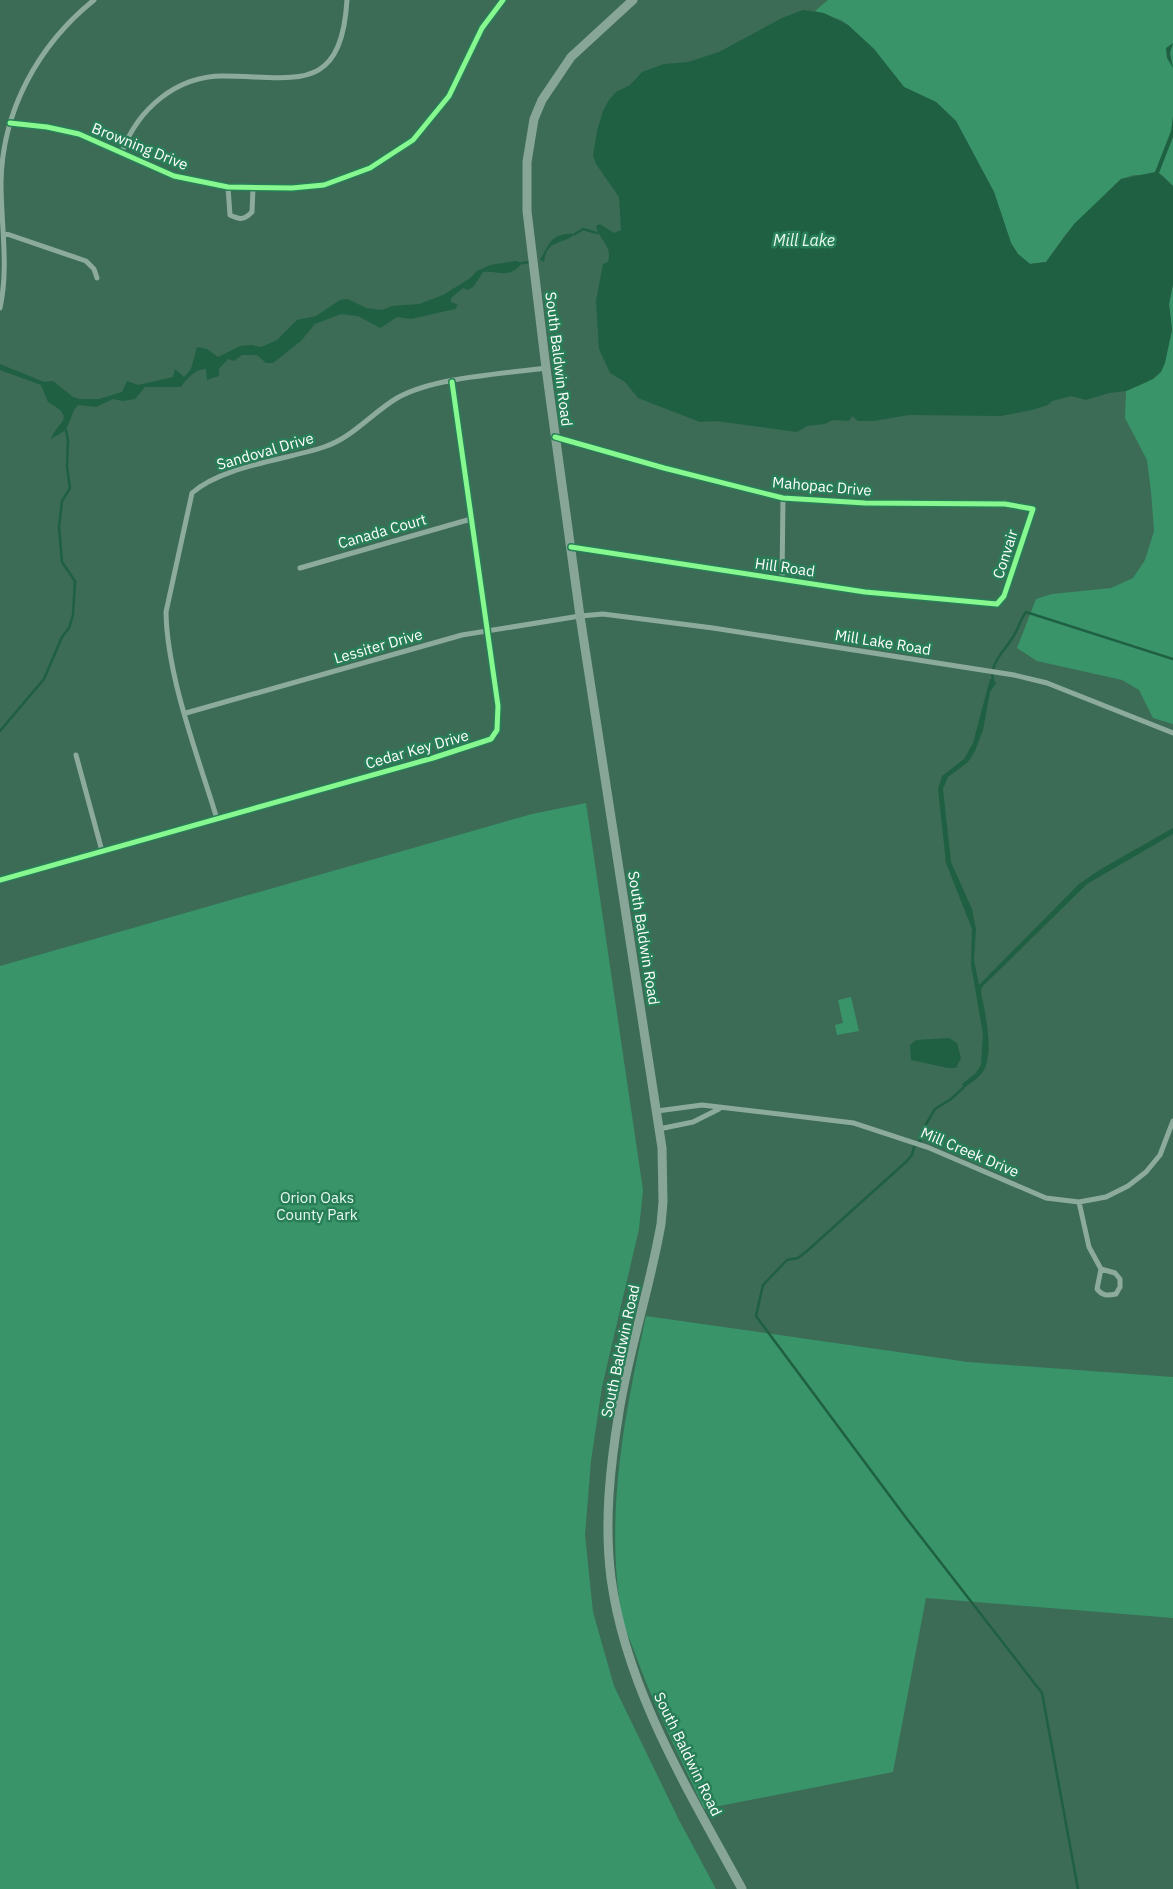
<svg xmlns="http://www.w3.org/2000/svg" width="1173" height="1889" viewBox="0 0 1173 1889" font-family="'IBM Plex Sans',sans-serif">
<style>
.green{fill:#399469}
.water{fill:#1f6043}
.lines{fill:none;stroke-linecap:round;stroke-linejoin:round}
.stream{stroke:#1f6043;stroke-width:2.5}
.minor{stroke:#8dab9d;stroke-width:5}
.secondary{stroke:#88a698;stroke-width:9}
.cycleway-casing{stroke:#287f57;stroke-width:8}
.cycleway{stroke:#87f88f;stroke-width:5}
.labels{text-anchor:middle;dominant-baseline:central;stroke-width:5;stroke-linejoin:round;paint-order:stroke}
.street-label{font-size:15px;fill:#fff;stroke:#287f57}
.park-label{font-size:15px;fill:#e8faf2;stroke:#287f57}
.water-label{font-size:16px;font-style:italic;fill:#e7f9f0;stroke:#287f57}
</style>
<rect width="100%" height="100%" fill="#3c6b56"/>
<path class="green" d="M828,0H1173V186L1162,175H1134L1121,179L1066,234L1046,262L1030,264L1018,254L1011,243L994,192L956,121L936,102L904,87L874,49L848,25L841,20L815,11Z
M1173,284V724L1153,718L1139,690L1122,680L1037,661L1017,648L1036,599L1052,594L1111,588L1133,578L1145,560L1154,531L1151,492L1147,460L1125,418L1126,391L1147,382L1162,369L1172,330L1169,304Z
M586,803L643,1190L639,1229L602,1387L591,1461L585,1535L593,1612L614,1686L679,1820L716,1889H0V966L532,814Z
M851,997L859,1031L837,1035L835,1025L843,1023L838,1000Z
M646,1316L968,1362L1173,1377V1618L926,1598L893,1772L704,1809C681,1759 655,1709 636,1656C632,1644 625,1630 622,1617C604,1517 625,1413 646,1316Z"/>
<path class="water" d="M803,10L824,13L848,25L874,49L904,87L936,102L956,121L994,192L1011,243L1018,254L1030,264L1046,262L1074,224L1121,179L1155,172L1171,131L1173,116V137L1159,173L1173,186V284L1169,304L1172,330L1165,363L1161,372L1153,379L1126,391L1109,393L1086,400L1071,396L1052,401L1048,405L1032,410L1001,416L909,415L874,421H858L852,416L849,421L833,420L825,424L807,426L797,432L716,421L700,422L638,398L625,382L610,373L599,349L596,301L603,264L608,262C613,245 599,241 596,226L600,224L614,233L621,230L619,197L596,164L593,155L597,131L603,111L609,100L616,92L630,85L642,72L664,64L688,62L719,52L782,18Z
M1173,43L1170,53L1173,68L1167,58L1166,48Z
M575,234C562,246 547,238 544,262L540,260C549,244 552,232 575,234Z
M516,261L522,263C509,280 499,270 483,272L474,286L468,290L463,288L451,298V302L458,305L455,309L411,319L397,317L380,328L358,316L341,314L315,324L301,341L273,363H266L257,355H242L234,361L228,359L219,369V376L207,380L206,369C196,368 186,379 181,387H145L135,399L123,401L113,399L96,407L78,405L74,410L66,430L51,439C57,421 78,419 48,402L41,385L0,370V364L44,382L53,381L73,397L79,399H99L122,392L127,381L138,385L173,377L175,369L184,377L191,369L197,347L207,349L218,357L240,346L252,345L261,347L277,340L297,320L316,316L340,300L348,299L366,308L382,310L392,306L419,304L443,295L469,279L477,271L490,265Z
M990,679H993L996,683L990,692L983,730L975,751L968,762L948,777L943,789L951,862L972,909L976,929L974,960L979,985L1079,884L1101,869L1173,828V834L1087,884L982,987L981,992C985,1012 994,1051 984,1070C980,1077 971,1083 964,1088L962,1084L976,1073L981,1065L983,1034L971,965L972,929L946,863L938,789L942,776L964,759L973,743Z
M949,1038L957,1043L961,1058L956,1068H948L911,1060L910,1045L916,1040Z"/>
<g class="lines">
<path class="stream" d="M575,234L583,229L597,233
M522,263L531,262
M993,679C989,664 1006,649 1013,637C1018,630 1020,620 1026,612L1173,659
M0,731L44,679L62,637L69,628L73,615L75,581L62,562L59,527L62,501L70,488L67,467L68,440L66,430
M963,1088L951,1099L935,1109L925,1126L922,1139L914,1147L912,1155L907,1161L807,1251L798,1258L787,1260L763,1285L756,1316L907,1519L1042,1693L1078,1889"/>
<path class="minor" d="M10,123L47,127L79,134L174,176L228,187L292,188L324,185L370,168L413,140L449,96L482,28L503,0
M122,152C138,109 176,76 223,76C294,76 341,96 347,0
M228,187L230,215C240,220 244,220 252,212L253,188
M4,233L86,261L94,269L97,278
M0,308C9,267 1,225 1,183C2,111 38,45 94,0
M555,437L664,468L783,498L865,503L1005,504L1033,509L1004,596L997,604L865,592L571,547
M300,568L471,519
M782,579L783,498
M186,713L462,635L580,616L603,614L713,628L1014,675L1047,683L1173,733
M76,755L102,851
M217,819C198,756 167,677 166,612L192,493C222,466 285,460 324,447C352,438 372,413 397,398C434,377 502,374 546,368
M0,880L433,758L491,739L497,730L498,706L452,382
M657,1111L702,1105L854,1123L927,1147L1046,1198L1079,1202L1106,1197L1128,1186L1146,1172L1160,1155L1173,1121
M659,1129L693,1122L719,1109
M1079,1202L1089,1247L1101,1269L1097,1289C1103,1296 1107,1296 1116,1294L1120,1287V1279L1115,1273L1101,1269"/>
<path class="secondary" d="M633,0L571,57L542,100L534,119L527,162V211L546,368L580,616L662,1148L663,1202L661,1224C650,1288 629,1349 619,1412C610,1467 604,1523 611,1578C626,1690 689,1791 742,1889"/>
<defs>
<path id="cycleway" d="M10,123L47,127L79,134L174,176L228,187L292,188L324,185L370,168L413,140L449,96L482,28L503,0
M555,437L664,468L783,498L865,503L1005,504L1033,509L1004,596L997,604L865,592L571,547
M0,880L433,758L491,739L497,730L498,706L452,382"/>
</defs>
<use href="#cycleway" class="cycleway-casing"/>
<use href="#cycleway" class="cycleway"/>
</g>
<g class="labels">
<g class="street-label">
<text transform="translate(140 146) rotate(22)">Browning Drive</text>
<text transform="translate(559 359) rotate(83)">South Baldwin Road</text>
<text transform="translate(265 451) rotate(-16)">Sandoval Drive</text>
<text transform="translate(822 486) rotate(5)">Mahopac Drive</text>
<text transform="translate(382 531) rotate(-16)">Canada Court</text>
<text transform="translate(1005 554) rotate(-72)">Convair</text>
<text transform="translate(785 567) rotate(8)">Hill Road</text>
<text transform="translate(883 642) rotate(9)">Mill Lake Road</text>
<text transform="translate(378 646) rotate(-16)">Lessiter Drive</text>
<text transform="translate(417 749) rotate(-16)">Cedar Key Drive</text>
<text transform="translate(644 938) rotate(81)">South Baldwin Road</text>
<text transform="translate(970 1152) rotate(23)">Mill Creek Drive</text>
<text transform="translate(620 1351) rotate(-78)">South Baldwin Road</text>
<text transform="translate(688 1754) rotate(64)">South Baldwin Road</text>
</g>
<g class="park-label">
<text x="317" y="1197">Orion Oaks<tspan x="317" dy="17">County Park</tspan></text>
</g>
<g class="water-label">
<text x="804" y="240">Mill Lake</text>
</g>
</g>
</svg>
